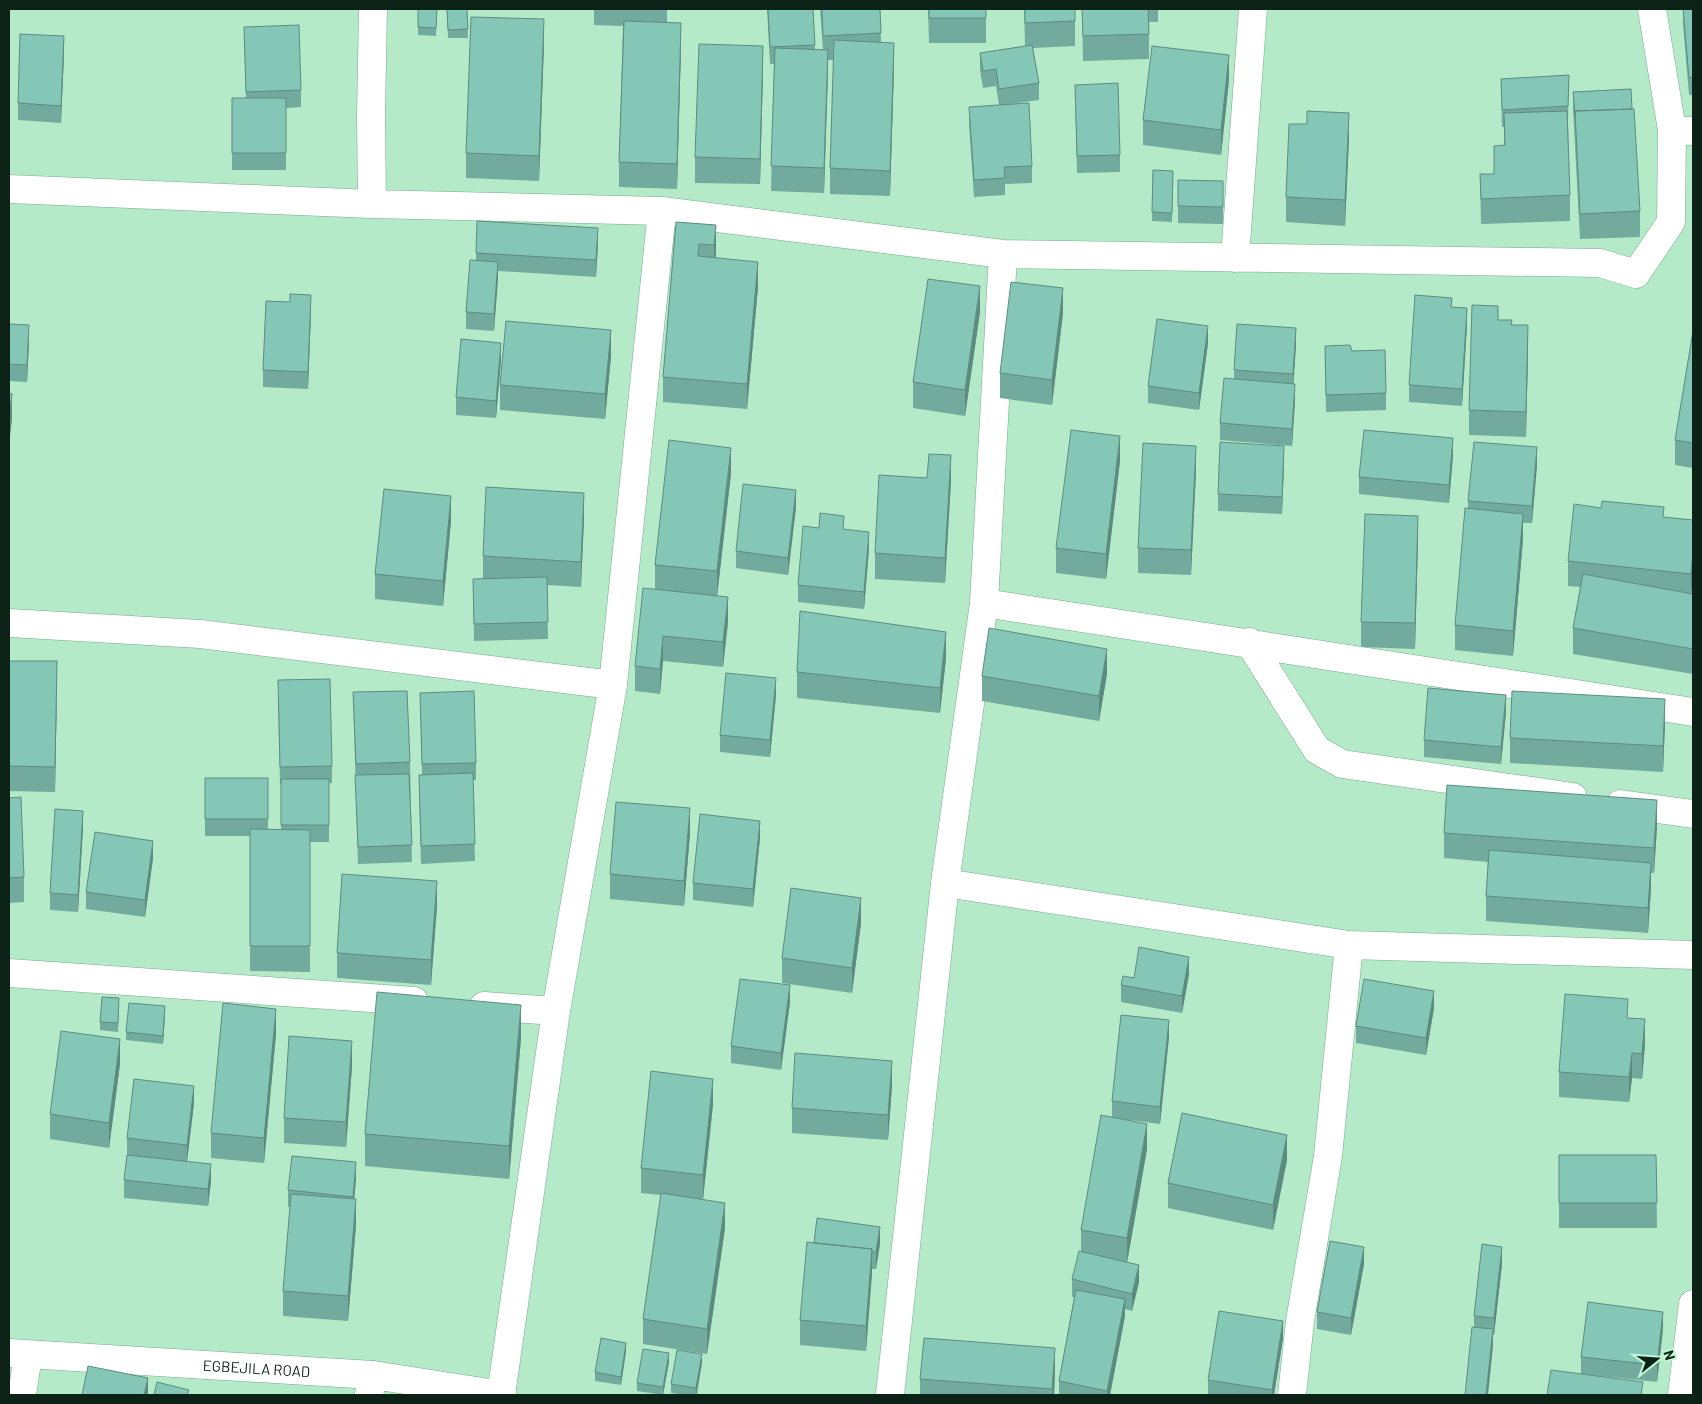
<svg xmlns="http://www.w3.org/2000/svg" width="1702" height="1404" viewBox="0 0 1702 1404" font-family="Barlow,sans-serif">
<style>
.lines{fill:none;stroke-linecap:round;stroke-linejoin:round}
.minor-casing{stroke:#77aa8b;stroke-width:29}
.tertiary-casing{stroke:#77aa8b;stroke-width:29}
.minor{stroke:#fff;stroke-width:28}
.tertiary{stroke:#fff;stroke-width:28}
.wall{fill:#72ab9d}
.shaded-wall{fill:#5d8b80}
.building{fill:#85c7b7;stroke:#5d8b80}
.labels{text-anchor:middle;dominant-baseline:central;stroke-width:4;stroke-linejoin:round;paint-order:stroke}
.street-label{font-size:15px;fill:#0d2216;stroke:#c2f7d6}
</style>
<rect width="100%" height="100%" fill="#b5eac9"/>
<g class="lines">
<defs>
<path id="minor" d="M1652,9L1672,130L1693,131
M9,189L372,204L662,211L1003,254L1600,263L1636,274L1671,222L1672,130
M372,204L371,115L373,9
M1235,258L1253,9
M984,603L1693,712
M9,623L200,634L613,685
M1249,642L1317,750L1342,764L1573,797
M1620,804L1693,814
M945,883L1349,945L1693,955
M9,973L414,1001
M484,1006L556,1011
M22,1395L28,1355
M369,1395L373,1375
M501,1395L556,1011L613,685L662,211
M890,1395L945,883L984,603L1003,254
M1292,1395L1300,1321L1328,1156L1349,945
M1682,1395L1693,1304"/>
<g id="tertiary">
<path id="s1" d="M9,1353L373,1375L502,1395"/>
</g>
</defs>
<use href="#minor" class="minor-casing"/>
<use href="#tertiary" class="tertiary-casing"/>
<use href="#minor" class="minor"/>
<use href="#tertiary" class="tertiary"/>
</g>
<path class="wall" d="M418,9H437L436,36L418,35Z
M447,9H467L468,38H448Z
M594,9H667V22L681,48L677,189L619,187V162L623,26L594,25Z
M767,9H813L815,49L823,50L820,9H880L881,42L894,68L890,196L830,194V168L834,60H828L824,193L771,191L774,64H770Z
M928,9H986V43H929Z
M1024,9H1075V46L1033,48L1039,83V100L1011,104L1032,166V183L1005,184V195L974,197L969,124V107L999,105L996,86L983,88L980,70V53L1025,46Z
M1082,9H1158V22H1149V59L1083,61Z
M1683,9H1693V95H1689L1683,24Z
M244,27L301,90V107L286,108V170H232V98H246Z
M544,44L539,181L466,178V153Z
M64,53L61,123L18,120V103Z
M763,71L760,184L695,183V157Z
M1569,75L1568,123L1570,195V221L1481,224L1480,174H1494V146L1504,145V127H1502L1501,79Z
M1229,80L1221,155L1143,145V120Z
M1075,85L1120,155V172L1077,173Z
M1573,92L1640,211V237L1580,239L1573,109Z
M1349,138L1345,226L1286,222V197Z
M1153,170L1173,171L1172,222L1152,221Z
M1178,180L1223,181V224L1178,223Z
M676,222L716,225V258L758,287L747,409L663,402V377Z
M598,245L596,277L498,271L494,331L466,329V312L476,260V253Z
M1452,307L1467,325L1462,406L1409,402V385Z
M311,312L308,389L263,387V370Z
M980,312L965,416L913,408V382Z
M1063,313L1052,405L1000,398V373Z
M1498,320L1512,325L1528,351L1526,437L1469,435V410Z
M9,324L29,342L27,382L9,381Z
M1693,331V468L1675,465V440Z
M1208,343L1199,410L1148,403V386Z
M1296,345L1293,383L1295,401L1292,446L1220,440V423L1234,379V370Z
M1325,346L1386,393V410L1326,412Z
M611,356L605,419L500,410V385Z
M501,360L496,418L456,415V397Z
M1453,455L1449,503L1359,494V477Z
M1120,461L1106,579L1056,573V548Z
M1284,463L1282,514L1218,511V494Z
M1537,465L1532,523H1523V539L1513,656L1455,650V625L1468,508V501Z
M1196,471L1191,575L1138,573V548Z
M731,473L717,596L728,622L723,667L663,661L660,694L635,691V666L655,590V565Z
M951,480L945,583L875,579V553Z
M796,507L788,575L736,568V551Z
M584,518L581,587L547,585L548,639L474,641L473,579H483V556Z
M1664,518L1693,520V576L1691,593L1693,594V674L1573,654V628L1580,587L1568,586V561Z
M451,521L443,606L375,599V574Z
M844,529L869,549L864,609L798,602V585Z
M1418,541L1415,649L1361,647V622Z
M946,658L940,713L797,698V672Z
M9,661L57,686L55,792L9,791Z
M1107,674L1099,721L982,701V676Z
M353,692L410,762L412,862L358,864Z
M420,693L476,763V780H473L475,861L421,864L419,792V775H422Z
M776,695L770,757L720,752V735Z
M278,697L332,766V783H329V842H310V972L250,971V836H205V778H268V830H281V784H280Z
M1506,712L1501,764L1424,757V740Z
M1665,724L1663,772L1510,763V738Z
M9,798L24,877V902L9,903Z
M1657,826L1654,873H1651V888L1648,933L1486,921V896L1488,862L1444,858V833Z
M83,828L78,912L50,910V893Z
M690,833L684,906L610,899V874Z
M760,838L753,907L693,900V883Z
M153,858L145,917L86,909V892Z
M437,906L431,985L337,978V953Z
M861,923L852,993L782,983V958Z
M1189,974L1182,1013L1121,1002V985L1134,978Z
M790,1002L781,1070L731,1063V1046Z
M119,1007L118,1032L100,1030V1022Z
M1434,1008L1426,1055L1356,1043V1026Z
M165,1015L163,1044L126,1040V1032Z
M1628,1018L1645,1044L1642,1079L1632,1078L1629,1102L1559,1097V1072Z
M276,1034L264,1163L211,1158V1133Z
M1169,1037L1160,1124L1129,1120L1147,1149L1127,1262L1139,1282L1132,1311L1125,1309V1316L1110,1395H1059V1381L1074,1297H1072V1279L1081,1252V1230L1112,1117V1101Z
M521,1038L509,1179L365,1166V1134Z
M120,1064L109,1148L50,1139V1114Z
M352,1066L346,1147L284,1143V1118Z
M892,1086L888,1140L792,1133V1108Z
M194,1103L187,1161L211,1181L208,1206L124,1198V1180L143,1157L127,1155V1138Z
M713,1104L703,1199L725,1228L707,1354L643,1344V1319L661,1195L641,1193V1168Z
M1559,1155H1656L1657,1228H1559Z
M1287,1160L1273,1230L1168,1208V1183Z
M356,1179L354,1199L356,1225L348,1321L283,1316V1291L290,1207H288V1190Z
M814,1243L880,1244L876,1269H872L866,1351L800,1345V1320Z
M1364,1264L1351,1335L1317,1329V1312Z
M1502,1264L1494,1335H1493V1346L1474,1327V1316Z
M1663,1329L1657,1382L1581,1374V1357Z
M1283,1338L1274,1395H1208V1380Z
M626,1351L621,1385L595,1381V1372Z
M669,1362L663,1395L637,1391V1383Z
M702,1363L697,1395H686L671,1393V1384Z
M1055,1373L1054,1395H920V1379Z"/>
<path class="shaded-wall" d="M544,19V44L539,181V156Z
M681,23V48L677,189V164Z
M64,36V53L61,123V106Z
M894,43V68L890,196V171Z
M763,46V71L760,184V159Z
M828,50V75L824,193V168Z
M1229,55V80L1221,155V130Z
M1349,113V138L1345,226V200Z
M716,225V251L714,270V245Z
M598,228V245L596,277V260Z
M498,262V280L494,331V314Z
M758,262V287L747,409V384Z
M980,286V312L965,416V390Z
M1063,288V313L1052,405V380Z
M311,295V312L308,389V372Z
M1467,308V325L1462,406V389Z
M29,325V342L27,382V365Z
M1528,325V351L1526,437V412Z
M1208,326V343L1199,410V393Z
M1296,328V345L1293,391V374Z
M611,330V356L605,419V394Z
M501,343V360L496,418V401Z
M1295,384V401L1292,446V429Z
M12,394V419L9,445V420Z
M1120,436V461L1106,579V554Z
M1453,438V455L1449,503V485Z
M1196,446V471L1191,575V550Z
M1284,446V463L1282,514V497Z
M1537,447V465L1532,523V506Z
M731,448V473L717,597V571Z
M951,455V480L945,583V558Z
M796,490V507L788,575V558Z
M584,493V518L581,587V562Z
M451,496V521L443,606V581Z
M1523,514V539L1513,656V631Z
M1418,516V541L1415,649V623Z
M869,532V549L864,609V592Z
M1693,551V576L1691,599V574Z
M728,597V622L723,667V642Z
M946,632V658L940,713V688Z
M663,636V661L660,694V669Z
M1107,649V674L1099,721V696Z
M57,661V686L55,792V767Z
M776,678V695L770,757V740Z
M1506,695V712L1501,764V747Z
M1665,699V724L1663,772V746Z
M1657,800V826L1654,873V848Z
M690,808V833L684,906V881Z
M83,811V828L78,912V895Z
M760,821V838L753,907V889Z
M153,841V858L145,917V900Z
M1651,863V888L1648,933V908Z
M437,881V906L431,985V960Z
M861,898V923L852,993V968Z
M1189,957V974L1182,1013V996Z
M790,985V1002L781,1070V1053Z
M1434,991V1008L1426,1055V1038Z
M521,1005V1038L509,1179V1146Z
M165,1006V1015L163,1044V1036Z
M276,1009V1034L264,1163V1138Z
M1645,1019V1044L1642,1079V1054Z
M1169,1020V1037L1160,1124V1107Z
M120,1039V1064L109,1148V1123Z
M352,1041V1066L346,1147V1122Z
M1632,1053V1078L1629,1102V1077Z
M892,1061V1086L888,1140V1115Z
M713,1079V1104L703,1200V1175Z
M194,1086V1103L187,1162V1145Z
M1147,1124V1149L1127,1263V1238Z
M1287,1135V1160L1273,1230V1205Z
M356,1162V1179L353,1214V1197Z
M211,1164V1181L208,1206V1189Z
M356,1199V1225L348,1321V1296Z
M725,1203V1228L707,1354V1329Z
M880,1227V1244L876,1269V1252Z
M1364,1247V1264L1351,1335V1318Z
M1502,1247V1264L1494,1335V1318Z
M872,1249V1274L866,1351V1326Z
M1139,1265V1282L1132,1311V1294Z
M1125,1299V1316L1110,1395H1107V1391Z
M1663,1312V1329L1657,1382V1365Z
M1283,1321V1338L1274,1395H1272V1390Z
M1493,1329V1346L1488,1395H1486Z
M626,1343V1351L621,1385V1377Z
M1055,1348V1373L1054,1395H1052Z
M669,1353V1362L663,1395V1387Z
M702,1354V1363L696,1395V1388Z
M148,1378V1395H144Z"/>
<path class="building" d="M418,9H437L436,28L418,27Z
M447,9H467L468,29L448,30Z
M768,9H813L815,45L770,47Z
M822,9H880L881,33L823,36Z
M929,9H986V18H929Z
M1025,9H1075V21L1025,23Z
M1082,9H1148L1149,34L1083,36Z
M1683,9H1693V77L1689,78Z
M471,17L544,19L539,156L466,153Z
M624,21L681,23L677,164L619,162Z
M299,25L301,90L246,92L244,27Z
M20,34L64,36L61,106L18,103Z
M834,40L894,43L890,171L830,168Z
M699,44L763,46L760,159L695,157Z
M1032,45L1039,83L999,89L996,69L983,71L980,53Z
M1152,46L1229,55L1221,130L1143,120Z
M775,48L828,50L824,168L771,166Z
M1569,75L1568,106L1502,110L1501,79Z
M1118,83L1120,155L1077,156L1075,85Z
M1631,89L1632,109L1575,111V115L1573,92Z
M232,98H286V153H232Z
M1029,103L1032,166L1004,167L1005,178L974,180L969,107Z
M1634,109L1640,211L1580,214L1575,111Z
M1307,111L1349,113L1345,200L1286,197L1289,124H1307Z
M1567,111L1570,195L1481,199L1480,174H1494V146L1505,145L1504,113Z
M1153,170L1173,171L1172,213L1152,212Z
M1178,180L1223,181V207L1178,206Z
M477,221L598,228L596,260L476,253Z
M676,222L716,225L714,245L699,244L698,256L758,262L747,384L663,377Z
M470,260L498,262L494,314L466,312Z
M928,279L980,286L965,390L913,382Z
M1011,282L1063,288L1052,380L1000,373Z
M290,294L311,295L308,372L263,370L266,301L290,302Z
M1415,295L1452,298L1451,307L1467,308L1462,389L1409,385Z
M1472,305L1498,306V320H1512L1511,325H1528L1526,412L1469,410Z
M1157,319L1208,326L1199,393L1148,386Z
M506,321L611,330L605,394L500,385Z
M9,324L29,325L27,365L9,364Z
M1237,324L1296,328L1293,374L1234,370Z
M1693,331V443L1675,440Z
M461,339L501,343L496,401L456,397Z
M1350,345L1352,351L1385,350L1386,393L1326,395L1325,346Z
M1224,378L1295,384L1292,429L1220,423Z
M9,393L12,394L9,420Z
M1071,430L1120,436L1106,554L1056,548Z
M1364,430L1453,438L1449,485L1359,477Z
M669,440L731,448L717,571L655,565Z
M1220,442L1284,446L1282,497L1218,494Z
M1474,442L1537,447L1532,506L1468,501Z
M1143,443L1196,446L1191,550L1138,548Z
M929,454L951,455L945,558L875,553L879,475L927,478Z
M743,484L796,490L788,558L736,551Z
M486,487L584,493L581,562L483,556Z
M384,489L451,496L443,581L375,574Z
M1602,501L1664,507L1663,517L1693,520V551L1691,574L1568,561L1574,504L1601,508Z
M1465,508L1523,514L1513,631L1455,625Z
M820,513L844,516L843,529L869,532L864,592L798,585L803,526L819,528Z
M1365,514L1418,516L1415,623L1361,622Z
M1583,574L1693,594V649L1573,628Z
M547,577L548,622L474,624L473,579Z
M643,588L728,597L723,642L663,636L660,669L635,666Z
M800,611L946,632L940,688L797,672Z
M989,628L1107,649L1099,696L982,676Z
M9,661H57L55,767L9,766Z
M726,673L776,678L770,740L720,735Z
M330,679L332,766L280,767L278,680Z
M1428,688L1506,695L1501,747L1424,740Z
M407,691L410,762L356,764L353,692Z
M474,691L476,763L422,764L420,693Z
M1512,691L1665,699L1663,746L1510,738Z
M473,773L475,844L421,846L419,775Z
M409,774L412,845L358,847L355,775Z
M205,778H268V819H205Z
M281,779H329V825H281Z
M1447,785L1657,800L1654,848L1444,833Z
M21,797L24,877L9,878V798Z
M616,802L690,808L684,881L610,874Z
M55,809L83,811L78,895L50,893Z
M700,814L760,821L753,889L693,883Z
M250,829L310,830V946H250Z
M95,832L153,841L145,900L86,892Z
M1489,850L1651,863L1648,908L1486,896Z
M342,874L437,881L431,960L337,953Z
M791,888L861,898L852,968L782,958Z
M1139,947L1189,957L1182,996L1121,985L1123,976L1134,978Z
M740,979L790,985L781,1053L731,1046Z
M1364,979L1434,991L1426,1038L1356,1026Z
M377,992L521,1005L509,1146L365,1134Z
M1565,994L1628,999L1627,1018L1645,1019L1642,1054L1632,1053L1629,1077L1559,1072Z
M102,997L119,998L118,1023L100,1022Z
M129,1003L165,1006L163,1036L126,1032Z
M223,1003L276,1009L264,1138L211,1133Z
M1121,1015L1169,1020L1160,1107L1112,1101Z
M61,1031L120,1039L109,1123L50,1114Z
M289,1036L352,1041L346,1122L284,1118Z
M795,1053L892,1061L888,1115L792,1108Z
M651,1071L713,1079L703,1175L641,1168Z
M134,1079L194,1086L187,1145L127,1138Z
M1182,1113L1287,1135L1273,1205L1168,1183Z
M1101,1115L1147,1124L1127,1238L1081,1230Z
M127,1155L211,1164L208,1189L124,1180Z
M1559,1155H1656L1657,1203H1559Z
M292,1156L356,1162L353,1197L288,1190Z
M661,1193L725,1203L707,1329L643,1319Z
M291,1194L356,1199L348,1296L283,1291Z
M817,1218L880,1227L876,1252H872V1249L814,1243Z
M1330,1241L1364,1247L1351,1318L1317,1312Z
M807,1242L872,1249L866,1326L800,1320Z
M1482,1244L1502,1247L1494,1318L1474,1316Z
M1079,1251L1139,1265L1132,1294L1072,1279Z
M1076,1290L1125,1299L1107,1391L1059,1381Z
M1588,1302L1663,1312L1657,1365L1581,1357Z
M1219,1311L1283,1321L1272,1390L1208,1380Z
M1472,1327L1493,1329L1486,1395H1465Z
M601,1338L626,1343L621,1377L595,1372Z
M924,1338L1055,1348L1052,1389L920,1379Z
M643,1349L669,1353L663,1387L637,1383Z
M677,1350L702,1354L696,1388L671,1384Z
M88,1366L148,1378L144,1395H82Z
M1551,1370L1643,1382L1641,1395H1547Z
M157,1382L189,1390L187,1395H154Z"/>
<g class="labels">
<g class="street-label">
<text stroke="none"><textPath href="#s1" startOffset="248">EGBEJILA ROAD</textPath></text>
</g>
</g>
<rect width="1702" height="1404" fill="none" stroke="#0d2216" stroke-width="20"/>
<g transform="translate(1657 1359) rotate(73)" stroke="#c2f7d6" stroke-width="4" paint-order="stroke">
<path d="M0-4L9 19L0 12L-9 19Z" fill="#0d2216"/>
<text y="-8" font-size="14" font-weight="bold" text-anchor="middle" fill="#0d2216">N</text>
</g>
</svg>
